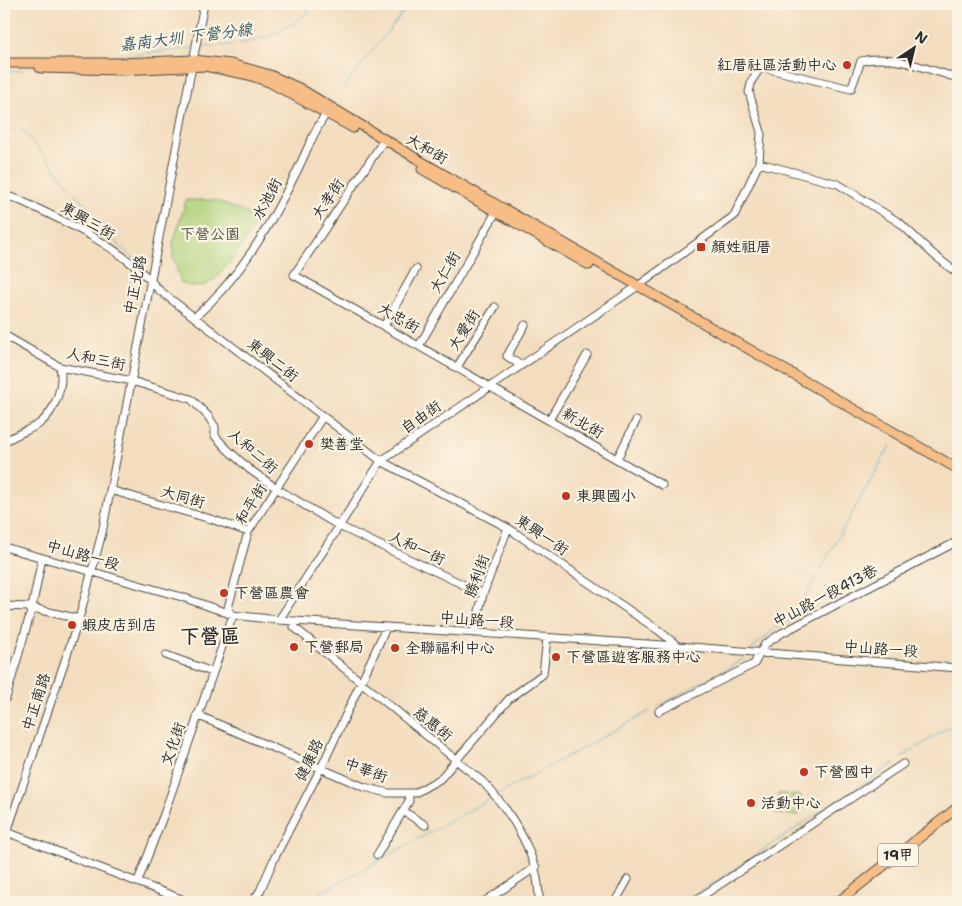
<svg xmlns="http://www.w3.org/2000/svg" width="962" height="906" viewBox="0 0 962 906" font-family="'Shantell Sans','LXGW WenKai TC',sans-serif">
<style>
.park{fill:#aed27b;stroke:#6c7e53}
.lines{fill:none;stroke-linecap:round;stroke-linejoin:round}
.stream{stroke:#4aadc9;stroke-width:1}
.minor-casing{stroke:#494641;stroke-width:9}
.major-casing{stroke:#494641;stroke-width:11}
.minor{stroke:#fff;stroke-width:7}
.major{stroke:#f6be86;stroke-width:9}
.poi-dot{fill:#c8321e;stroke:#fcf5e5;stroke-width:2}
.labels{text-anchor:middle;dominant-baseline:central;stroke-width:4.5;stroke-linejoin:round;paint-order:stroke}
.shield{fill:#fcf5e5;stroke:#6a6863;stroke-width:1}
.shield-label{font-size:14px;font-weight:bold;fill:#2b2b2b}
.poi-label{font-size:15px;fill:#2b2b2b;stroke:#fcf5e5;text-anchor:start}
.street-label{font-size:15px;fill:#2b2b2b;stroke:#fcf5e5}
.park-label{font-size:15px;fill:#4c553f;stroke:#fcf5e5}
.water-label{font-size:16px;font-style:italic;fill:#365862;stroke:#fcf5e5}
.district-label{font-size:20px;font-weight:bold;fill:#2b2b2b;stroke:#fcf5e5}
</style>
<rect width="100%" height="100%" fill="#fcf5e5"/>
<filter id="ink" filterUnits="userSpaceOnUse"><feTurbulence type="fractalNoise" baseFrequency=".02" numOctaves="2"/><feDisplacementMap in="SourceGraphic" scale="10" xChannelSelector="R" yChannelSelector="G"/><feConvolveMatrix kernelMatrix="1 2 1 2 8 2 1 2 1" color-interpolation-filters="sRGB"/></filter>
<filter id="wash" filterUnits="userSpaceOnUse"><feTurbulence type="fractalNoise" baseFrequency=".0096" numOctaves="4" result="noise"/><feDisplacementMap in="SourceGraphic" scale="20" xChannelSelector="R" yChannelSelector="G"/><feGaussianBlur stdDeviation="1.12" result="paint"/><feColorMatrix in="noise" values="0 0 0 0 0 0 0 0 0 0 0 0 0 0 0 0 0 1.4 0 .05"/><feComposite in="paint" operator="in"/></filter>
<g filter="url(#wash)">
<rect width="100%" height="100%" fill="#f3ddbe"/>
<path class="park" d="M186,200H215L256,217L252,221L256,224C244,240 224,278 205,285C197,288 188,286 181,283L173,257V243Z
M778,793L788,794L785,815L776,814Z
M791,794L801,796L798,816L788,815Z"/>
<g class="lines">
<path class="stream" d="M199,47C247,45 282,39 316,4
M97,59L193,48
M4,72L23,71
M342,89L410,4
M21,128L70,187
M7,136L16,127
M75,193C86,207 125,257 139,261
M820,570L890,446
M752,649L775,628L788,622L793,618L816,577
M658,707L742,660L746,656
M901,758L958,721
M499,794L650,711
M304,902L492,798
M685,902L894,763"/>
</g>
</g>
<g filter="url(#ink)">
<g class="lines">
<defs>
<path id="minor" d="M384,140L294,275L662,485
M759,163L838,184L900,223L933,254L958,274
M4,201L7,196L17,199C67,222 124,248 159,290L381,461L508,528L658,630L678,646
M195,317C242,276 270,225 297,171C307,151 315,127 329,110
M384,326L416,269
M4,335L60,367L132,381L191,399L208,416L215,427V436L227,449L249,469L276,488L339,526L483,594
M419,346L496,212
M520,365L507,356L525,325
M457,367L495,307
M549,420L587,355
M4,442C14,435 30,430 39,424C55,412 64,386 60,367
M617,459L636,421
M110,490L214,520L248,532
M4,547L182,597L233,615L279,620L678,646L958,668
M4,606L28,607L79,619
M232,615L228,608L248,532L323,416
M279,620L381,461L638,286L734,216L759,163L761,132L749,92L752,80L761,67L851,89L861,61C891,53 929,70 958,78
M296,621L294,627L300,632L483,782C513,814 540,857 539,902
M474,633L483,594L508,528
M166,655L212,672
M6,698L32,608L42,558
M659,711L754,664L765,644L782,633L958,541
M197,715L364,787L388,793H415L440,779L509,699L543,674L547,638
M403,811L425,825
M4,831L189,902
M4,841L79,619L102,533L204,4
M377,855L409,801L408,793
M138,881L164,814L233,615
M255,901L263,900L272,902
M252,902L260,891L275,857L324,762L386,628
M484,902L536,867
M615,902L628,879
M693,902L903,764"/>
<path id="major" d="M4,63H123L193,60L231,64L270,75L299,88L424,163L958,469
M40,68L122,70L205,66L249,75L269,82L353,128
M422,169L589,265
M838,902L958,807"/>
</defs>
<use href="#minor" class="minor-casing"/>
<use href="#major" class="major-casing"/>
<use href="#minor" class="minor"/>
<use href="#major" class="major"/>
</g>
</g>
<g class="poi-dot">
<circle cx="847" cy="65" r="5"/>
<rect x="696" y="242" width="10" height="10" rx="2.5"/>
<circle cx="309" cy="444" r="5"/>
<circle cx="566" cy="496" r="5"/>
<circle cx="224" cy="593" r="5"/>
<circle cx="72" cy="625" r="5"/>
<circle cx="294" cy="647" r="5"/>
<circle cx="395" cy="648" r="5"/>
<circle cx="556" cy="657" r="5"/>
<circle cx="804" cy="772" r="5"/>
<circle cx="751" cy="803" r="5"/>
</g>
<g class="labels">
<rect class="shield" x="878" y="843.5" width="40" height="23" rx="4"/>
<g class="shield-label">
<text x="898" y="855">19甲</text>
</g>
<g class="poi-label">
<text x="837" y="65" text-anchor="end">紅厝社區活動中心</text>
<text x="711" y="247">顏姓祖厝</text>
<text x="319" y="444">樊善堂</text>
<text x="576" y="496">東興國小</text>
<text x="234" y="593">下營區農會</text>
<text x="82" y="625">蝦皮店到店</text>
<text x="304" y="647">下營郵局</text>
<text x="405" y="648">全聯福利中心</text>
<text x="566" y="657">下營區遊客服務中心</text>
<text x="814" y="772">下營國中</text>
<text x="761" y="803">活動中心</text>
</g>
<g class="street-label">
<text transform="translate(427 149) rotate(30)">大和街</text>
<text transform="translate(267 199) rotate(-62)">水池街</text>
<text transform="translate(328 199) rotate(-56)">大孝街</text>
<text transform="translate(88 221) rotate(30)">東興三街</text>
<text transform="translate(445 272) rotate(-60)">大仁街</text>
<text transform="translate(135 285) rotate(-78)">中正北路</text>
<text transform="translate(399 318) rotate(30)">大忠街</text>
<text transform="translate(464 330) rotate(-58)">大愛街</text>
<text transform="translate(96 359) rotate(12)">人和三街</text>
<text transform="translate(273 360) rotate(38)">東興二街</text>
<text transform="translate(421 417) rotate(-35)">自由街</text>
<text transform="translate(583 423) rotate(30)">新北街</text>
<text transform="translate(253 451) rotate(41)">人和二街</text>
<text transform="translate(183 497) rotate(16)">大同街</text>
<text transform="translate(251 504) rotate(-58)">和平街</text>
<text transform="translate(542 535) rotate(34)">東興一街</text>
<text transform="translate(417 548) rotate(25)">人和一街</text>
<text transform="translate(83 555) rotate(16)">中山路一段</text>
<text transform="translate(477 576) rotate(-70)">勝利街</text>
<text transform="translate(825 596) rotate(-28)">中山路一段413巷</text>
<text transform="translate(477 620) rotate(4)">中山路一段</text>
<text transform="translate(881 649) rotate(4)">中山路一段</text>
<text transform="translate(36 702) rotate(-72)">中正南路</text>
<text transform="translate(433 724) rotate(39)">慈惠街</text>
<text transform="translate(173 744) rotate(-71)">文化街</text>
<text transform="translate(309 760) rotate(-64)">健康路</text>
<text transform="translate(366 770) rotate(20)">中華街</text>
</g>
<g class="park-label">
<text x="210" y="234">下營公園</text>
</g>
<g class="water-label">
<text transform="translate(186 37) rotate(-7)">嘉南大圳 下營分線</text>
</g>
<g class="district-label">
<text x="210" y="636">下營區</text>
</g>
</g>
<rect width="962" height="906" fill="none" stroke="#fcf5e5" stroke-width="20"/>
<g transform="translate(914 48) rotate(35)" stroke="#fcf5e5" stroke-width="4" paint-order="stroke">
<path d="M0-4L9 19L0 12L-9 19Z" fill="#2b2b2b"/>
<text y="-8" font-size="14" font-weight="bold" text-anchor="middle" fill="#2b2b2b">N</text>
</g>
</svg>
